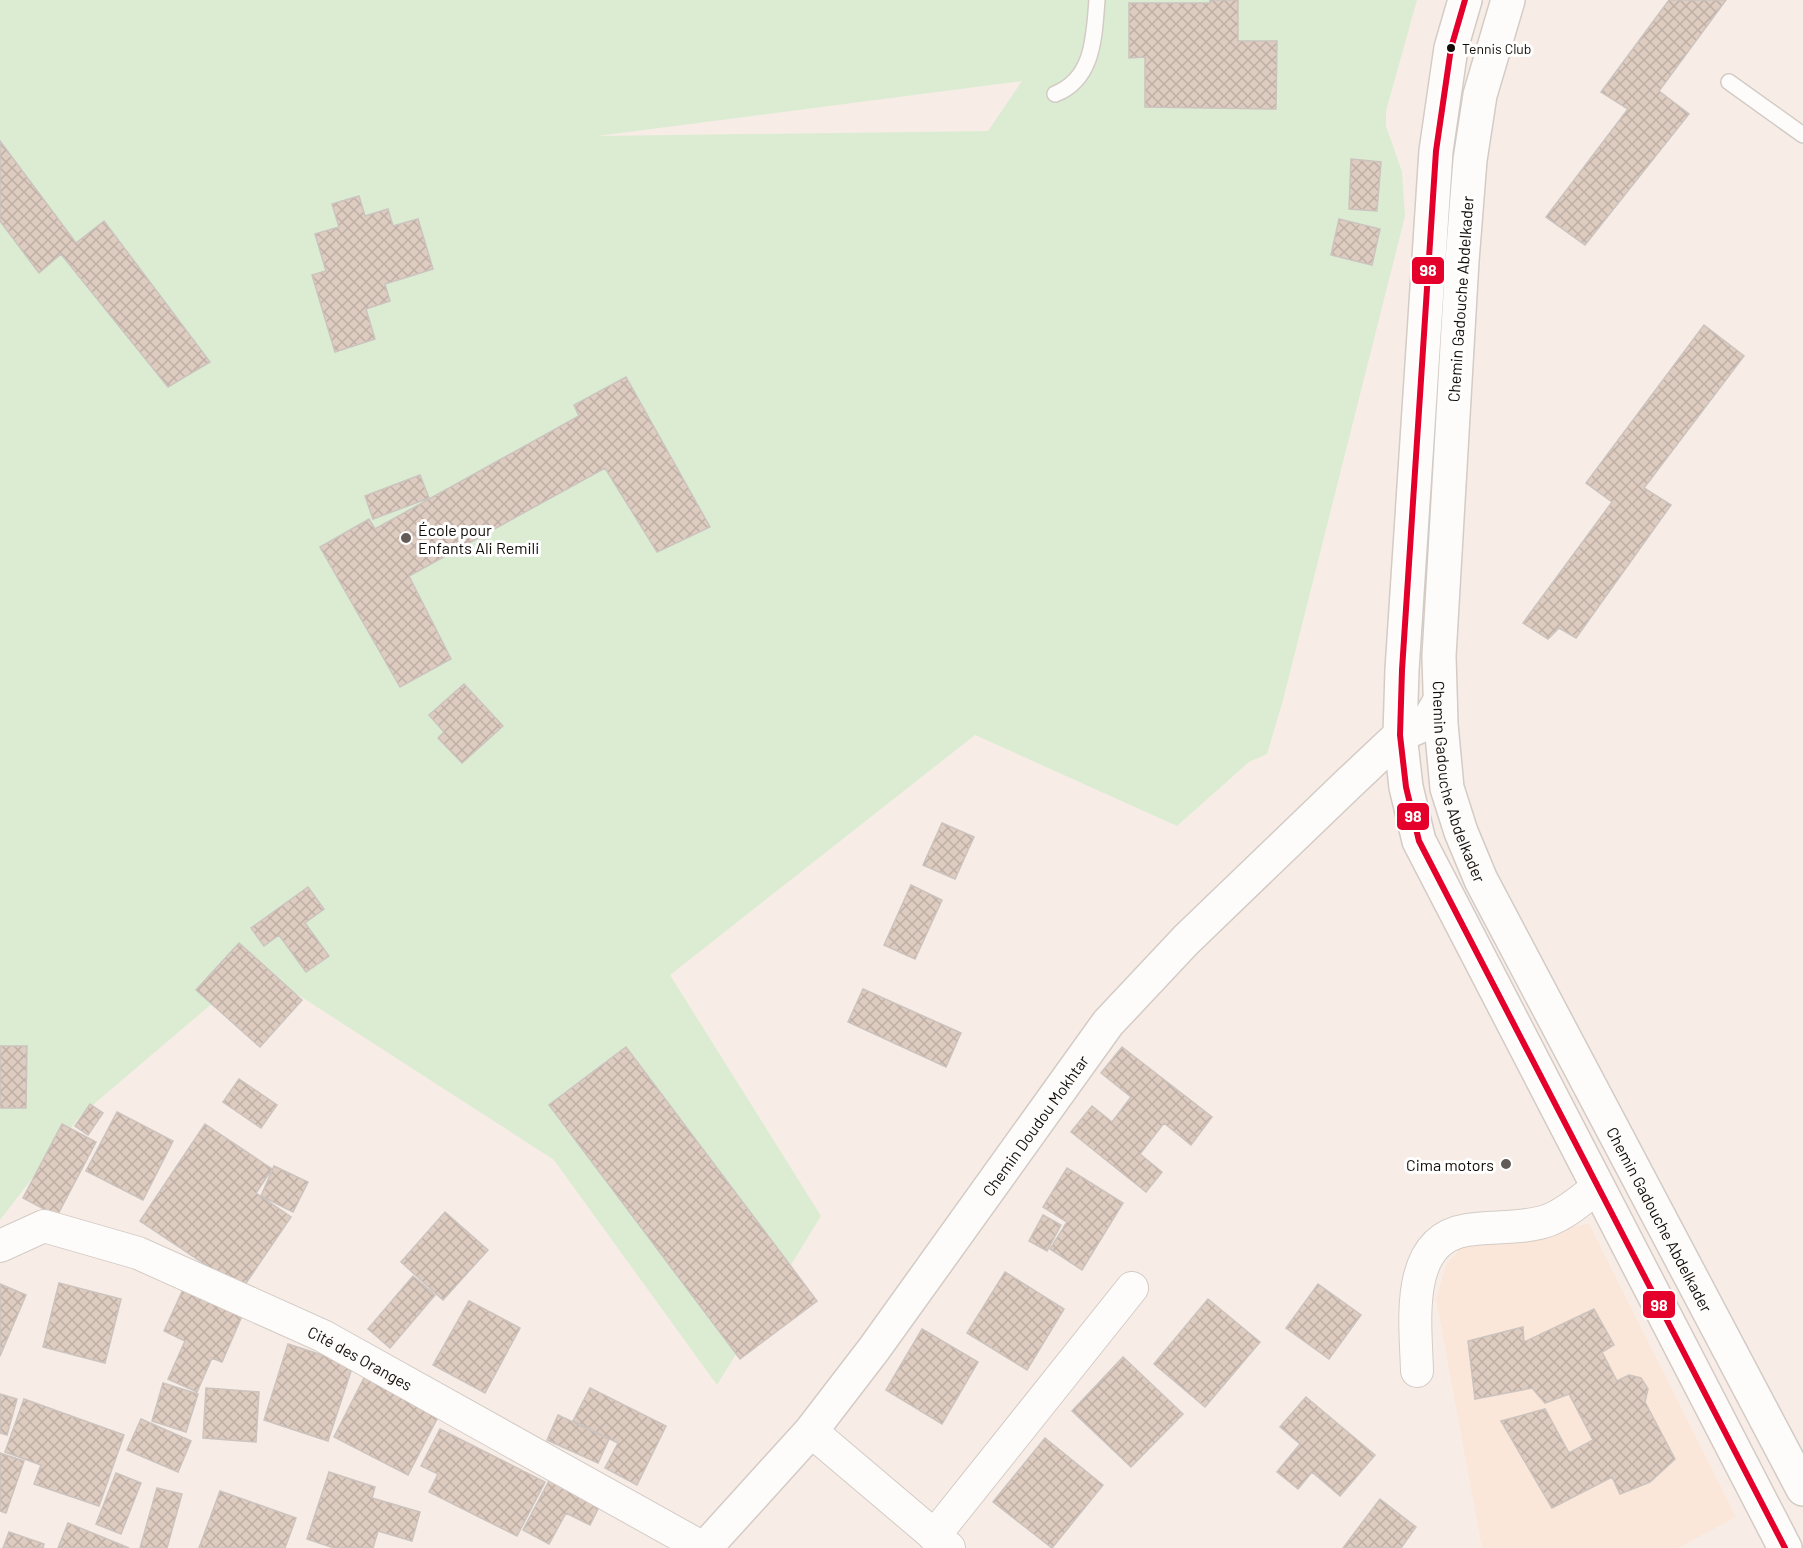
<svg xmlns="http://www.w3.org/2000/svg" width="1803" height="1548" viewBox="0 0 1803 1548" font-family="Barlow,sans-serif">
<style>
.built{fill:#fae7d9}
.green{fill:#dbecd3;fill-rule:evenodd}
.building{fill:url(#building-cross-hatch);stroke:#ccc3be;stroke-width:1.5}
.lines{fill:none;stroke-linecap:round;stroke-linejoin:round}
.service-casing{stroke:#d3cbc5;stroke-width:18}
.minor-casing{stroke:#d3cbc5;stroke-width:34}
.tertiary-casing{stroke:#d3cbc5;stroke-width:36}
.secondary-casing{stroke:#d3cbc5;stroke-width:36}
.service{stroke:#fefcfb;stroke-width:15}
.minor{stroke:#fefcfb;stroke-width:32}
.tertiary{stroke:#fefcfb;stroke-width:33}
.secondary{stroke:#fefcfb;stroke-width:33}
.bus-1-casing{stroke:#fff;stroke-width:10}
.bus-1{stroke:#e4002b;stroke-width:6}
.bus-dot{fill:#130d08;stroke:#fff;stroke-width:2}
.poi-dot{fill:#635b56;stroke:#fff;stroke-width:2}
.labels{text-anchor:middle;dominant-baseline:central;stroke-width:6;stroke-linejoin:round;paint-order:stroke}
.bus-label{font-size:14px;fill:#130d08;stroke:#fff;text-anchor:start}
.street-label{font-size:16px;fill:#130d08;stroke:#fff}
.poi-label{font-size:16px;fill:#130d08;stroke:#fff;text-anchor:start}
.line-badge{stroke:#fff;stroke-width:2}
.badge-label{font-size:16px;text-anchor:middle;font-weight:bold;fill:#fff}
</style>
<defs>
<pattern id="building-cross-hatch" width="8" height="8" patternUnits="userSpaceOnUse" patternTransform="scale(1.5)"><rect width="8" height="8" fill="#deccc1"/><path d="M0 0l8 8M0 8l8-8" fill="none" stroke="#beaea4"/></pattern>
</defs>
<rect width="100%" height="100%" fill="#f7ede6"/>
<path class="built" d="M1589,1224L1736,1517L1678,1548H1482L1436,1299L1446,1265L1465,1243Z"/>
<path class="green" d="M0,0H1417L1386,111V126L1402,172L1405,216L1283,700L1267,754L1249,762L1177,826L975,735L670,975L821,1216L717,1385L554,1160L255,967L81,1115L0,1220ZM1022,81L988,131L597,136Z"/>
<path class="building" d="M1210,0H1238V41H1277L1276,109L1145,107V57L1129,58V3H1210Z
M1669,0H1726L1659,91L1689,114L1585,245L1546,217L1628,109L1601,92Z
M0,141L76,243L104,221L210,362L168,387L61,254L39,273L0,221Z
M1351,159L1381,162L1377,211L1349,209Z
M359,196L365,216L388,209L393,226L418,219L433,269L385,284L390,301L366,309L375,339L335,352L312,275L326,271L315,234L339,227L332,204Z
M1339,219L1380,229L1372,265L1331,255Z
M1704,325L1744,356L1644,488L1671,505L1576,638L1559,628L1548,639L1523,623L1612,502L1586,483Z
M626,377L710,527L657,552L605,468L409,576L451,659L400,687L320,547L369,519L375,529L579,416L574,405Z
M420,475L429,498L373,519L365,496Z
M464,684L503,726L462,763L438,738L444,732L429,715Z
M942,823L974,837L955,879L923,865Z
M911,885L942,900L915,959L884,945Z
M308,887L324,909L305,923L329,956L306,972L279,935L264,946L251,928Z
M239,943L302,1000L260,1047L196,990Z
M863,989L961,1033L946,1067L848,1022Z
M0,1046H27L26,1108H0Z
M626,1047L817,1301L740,1359L549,1105Z
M1122,1047L1212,1117L1191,1145L1164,1123L1140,1154L1162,1172L1146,1192L1071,1132L1092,1106L1112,1122L1131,1097L1101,1073Z
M239,1079L277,1105L261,1128L223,1102Z
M90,1104L103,1113L88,1135L75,1126Z
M117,1112L173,1141L143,1200L86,1171Z
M62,1124L96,1142L57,1216L23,1198Z
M205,1124L272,1169L256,1193L291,1217L242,1289L140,1221Z
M274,1166L308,1182L293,1212L261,1196Z
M1067,1168L1123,1203L1082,1270L1050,1249L1067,1222L1043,1207Z
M445,1212L488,1250L443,1300L401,1262Z
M1043,1215L1061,1225L1047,1251L1029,1241Z
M1005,1272L1064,1309L1027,1370L967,1333Z
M413,1276L435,1295L390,1348L368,1329Z
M187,1281L246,1307L222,1362L212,1358L197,1392L168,1379L185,1341L164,1331Z
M59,1283L121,1299L105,1363L43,1347Z
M0,1284L26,1295L0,1356Z
M1318,1284L1361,1315L1329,1359L1286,1328Z
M1208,1299L1260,1342L1205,1407L1154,1364Z
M469,1301L520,1328L485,1393L433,1365Z
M1594,1309L1614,1345L1602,1352L1617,1381L1629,1375L1641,1378L1648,1389L1645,1402L1675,1459L1650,1482L1620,1494L1612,1477L1552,1508L1501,1421L1545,1409L1569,1453L1593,1440L1569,1394L1545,1403L1532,1388L1475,1399L1468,1341L1523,1327L1524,1342Z
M922,1329L978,1362L942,1424L886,1390Z
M288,1344L353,1365L328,1441L264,1420Z
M1123,1357L1183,1414L1131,1467L1072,1411Z
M365,1376L439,1415L408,1475L334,1437Z
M163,1383L198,1394L186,1432L152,1421Z
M206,1388L259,1392L256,1442L203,1438Z
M590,1388L666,1426L637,1485L605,1468L618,1443L573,1421Z
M0,1394L17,1399L7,1435L0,1433Z
M1306,1397L1375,1455L1340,1496L1312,1472L1298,1489L1277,1472L1300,1444L1280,1427Z
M24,1399L124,1435L99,1506L34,1484L41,1465L5,1452Z
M558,1415L609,1439L598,1463L547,1440Z
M141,1419L191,1441L178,1472L127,1450Z
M440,1429L545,1482L517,1536L429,1492L438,1474L421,1466Z
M1045,1438L1103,1485L1052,1548L993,1502Z
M0,1453L24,1461L6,1513L0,1511Z
M329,1472L375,1487L372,1498L420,1512L412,1541L378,1531L373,1548H334L307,1539Z
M116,1473L141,1483L121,1534L96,1524Z
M550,1479L600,1505L590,1525L566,1513L549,1544L523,1530Z
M157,1488L182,1494L167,1548H140Z
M220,1491L296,1518L285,1548H199Z
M1380,1499L1416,1527L1401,1548H1343Z
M68,1523L129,1548H58Z
M9,1532L44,1544L43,1548H3Z"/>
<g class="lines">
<defs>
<path id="service" d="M1729,82L1803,135
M1055,94C1094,79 1094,36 1097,0"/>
<g id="minor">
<path id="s1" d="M0,1246L44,1226L138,1253L323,1336L703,1548"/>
<path d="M1417,1371C1416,1325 1403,1240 1467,1230C1491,1226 1526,1229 1549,1220C1567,1213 1582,1199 1598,1187"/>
<path d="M811,1431L949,1548"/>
<path d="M934,1536L1132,1288"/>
</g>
<g id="tertiary">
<path id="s2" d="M705,1548L811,1431L874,1349L1108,1023L1186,940L1347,785L1400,735L1427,723L1440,701"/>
</g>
<g id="secondary">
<path d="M1465,0L1451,48L1436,151L1402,670L1400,735L1406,787L1419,841L1785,1548"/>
<path id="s3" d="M1508,0L1480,95L1470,160L1462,261L1439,656L1441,724L1447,788L1461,832L1481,880L1803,1489"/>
</g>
</defs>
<use href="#service" class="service-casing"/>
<use href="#minor" class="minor-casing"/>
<use href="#tertiary" class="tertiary-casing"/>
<use href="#secondary" class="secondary-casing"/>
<use href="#service" class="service"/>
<use href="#minor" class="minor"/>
<use href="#tertiary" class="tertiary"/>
<use href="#secondary" class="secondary"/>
<defs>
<path id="bus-1" d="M1465,0L1451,48L1436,151L1402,670L1400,735L1406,787L1419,841L1785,1548"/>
</defs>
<use href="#bus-1" class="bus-1-casing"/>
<use href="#bus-1" class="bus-1"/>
</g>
<circle class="bus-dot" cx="1451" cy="48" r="5"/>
<g class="poi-dot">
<circle cx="406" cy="538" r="6"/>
<circle cx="1506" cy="1164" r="6"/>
</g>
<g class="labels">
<g class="bus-label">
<text x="1462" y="48">Tennis Club</text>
</g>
<g class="street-label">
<text transform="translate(1460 299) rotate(-86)">Chemin Gadouche Abdelkader</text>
<text stroke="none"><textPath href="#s3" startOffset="790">Chemin Gadouche Abdelkader</textPath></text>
<text stroke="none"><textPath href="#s2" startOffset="537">Chemin Doudou Mokhtar</textPath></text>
<text stroke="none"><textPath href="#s3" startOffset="1276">Chemin Gadouche Abdelkader</textPath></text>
<text stroke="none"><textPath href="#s1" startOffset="392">Cité des Oranges</textPath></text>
</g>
<g class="poi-label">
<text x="418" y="529">École pour<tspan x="418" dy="18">Enfants Ali Remili</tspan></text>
<text x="1494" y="1164" text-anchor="end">Cima motors</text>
</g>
</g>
<g class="line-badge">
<rect x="1411" y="256" width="34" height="29" rx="6" fill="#e4002b"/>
<rect x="1396" y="802" width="34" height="29" rx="6" fill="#e4002b"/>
<rect x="1642" y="1290" width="34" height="29" rx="6" fill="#e4002b"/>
</g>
<g class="badge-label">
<text x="1428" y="276">98</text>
<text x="1413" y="822">98</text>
<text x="1659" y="1311">98</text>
</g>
</svg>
